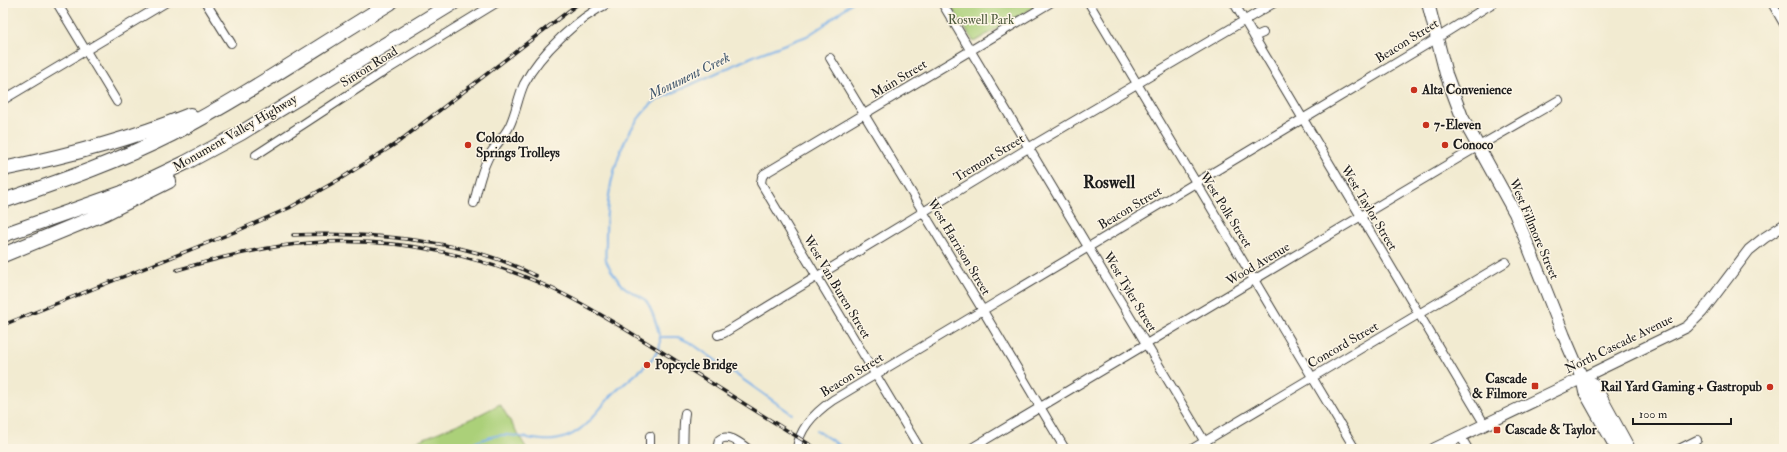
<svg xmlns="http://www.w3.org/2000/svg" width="1787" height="452" viewBox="0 0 1787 452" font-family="'IM FELL Double Pica',serif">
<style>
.green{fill:#abd079;stroke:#64764a}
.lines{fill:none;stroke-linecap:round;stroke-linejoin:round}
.stream{stroke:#7ab1e9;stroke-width:2}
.minor-casing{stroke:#3c3b37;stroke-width:10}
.tertiary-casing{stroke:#3c3b37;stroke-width:12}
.secondary-casing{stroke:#3c3b37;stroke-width:13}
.primary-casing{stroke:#3c3b37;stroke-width:14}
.motorway-casing{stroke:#3c3b37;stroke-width:16}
.minor{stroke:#fff;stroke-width:8}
.tertiary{stroke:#fff;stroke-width:10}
.secondary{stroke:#fff;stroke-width:11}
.primary{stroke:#fff;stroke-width:12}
.motorway{stroke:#fff;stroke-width:14}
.rail-casing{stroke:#1c1c1c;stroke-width:3.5}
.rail{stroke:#fcf5e5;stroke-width:2;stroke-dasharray:6;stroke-linecap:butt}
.poi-dot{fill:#c8321e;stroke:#fcf5e5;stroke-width:1.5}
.labels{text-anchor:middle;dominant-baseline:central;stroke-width:3;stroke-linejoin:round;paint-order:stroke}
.park-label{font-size:13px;fill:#4e5b3d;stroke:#fcf5e5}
.street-label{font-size:13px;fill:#1c1c1c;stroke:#fcf5e5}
.poi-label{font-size:13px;font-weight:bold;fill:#1c1c1c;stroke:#fcf5e5;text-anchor:start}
.water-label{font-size:14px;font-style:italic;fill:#42586e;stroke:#fcf5e5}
.district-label{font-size:17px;font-weight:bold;fill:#1c1c1c;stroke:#fcf5e5}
</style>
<rect width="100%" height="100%" fill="#fcf5e5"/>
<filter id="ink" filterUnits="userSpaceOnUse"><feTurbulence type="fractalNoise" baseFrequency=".025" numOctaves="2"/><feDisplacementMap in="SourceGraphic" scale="8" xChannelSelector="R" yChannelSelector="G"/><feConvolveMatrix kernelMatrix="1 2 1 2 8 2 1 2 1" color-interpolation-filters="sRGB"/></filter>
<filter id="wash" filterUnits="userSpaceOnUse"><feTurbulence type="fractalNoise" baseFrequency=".012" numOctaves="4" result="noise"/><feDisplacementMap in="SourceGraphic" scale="16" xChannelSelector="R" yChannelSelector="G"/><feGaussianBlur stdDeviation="0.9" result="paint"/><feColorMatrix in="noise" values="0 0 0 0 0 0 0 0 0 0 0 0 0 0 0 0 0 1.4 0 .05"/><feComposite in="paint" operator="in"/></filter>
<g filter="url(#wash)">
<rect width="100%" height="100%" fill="#f2ebd1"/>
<path class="green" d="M949,3H1041L974,42Z
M500,404L527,449H398L475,417Z"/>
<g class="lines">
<path class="stream" d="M660,337H678L691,343L792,414
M816,430L845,449
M457,449C473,445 489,434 506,435C527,436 545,445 566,437C586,430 600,407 614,393C625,382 658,359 660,345C661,336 652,307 645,300C640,295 632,293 627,289C620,284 611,271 607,263C604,257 606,248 606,242C605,194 616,134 655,101L756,55L807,36L824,25L851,3"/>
</g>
</g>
<g filter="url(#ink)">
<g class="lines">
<defs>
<path id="minor" d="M57,3L117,102
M206,3L231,43
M942,3L1209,449
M1089,3L1355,449
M1234,3L1485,425
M1772,3L1784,24
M1254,37L1263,33
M830,58L982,309L1065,449
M3,100L165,3
M256,155L380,74L496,3
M474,203C478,186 482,169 490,154C496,145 504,136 509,127C516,113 518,97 524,84C540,53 579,17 609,3
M718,335L724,333L1030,147L1274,3
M1461,437L1468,449
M650,449V436
M683,449C684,437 683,425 685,413
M717,449L719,440C728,433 740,443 748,449
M797,449C799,428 817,411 833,400L1426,45L1493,3
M920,449L761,183L762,177L764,174L1050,3
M970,449L1467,153L1559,100
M1192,449L1506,262
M1679,449L1697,440"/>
<path id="tertiary" d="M1582,378L1687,327L1702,312L1749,250L1764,238L1784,225"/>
<path id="secondary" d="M1434,449L1582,378"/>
<path id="primary" d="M1428,3L1446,74L1462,117L1515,213L1564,336L1582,378L1585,392L1617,449
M1582,378L1594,385L1629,449"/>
<path id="motorway" d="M3,169C67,156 129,140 190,115
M3,201C61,181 117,162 172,134C247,95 317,47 390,3
M3,235L122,193L185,163L241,133L453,3
M3,255L105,213L169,181"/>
</defs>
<use href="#minor" class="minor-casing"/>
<use href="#tertiary" class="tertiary-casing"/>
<use href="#secondary" class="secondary-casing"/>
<use href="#primary" class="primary-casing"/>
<use href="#motorway" class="motorway-casing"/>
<use href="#minor" class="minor"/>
<use href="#tertiary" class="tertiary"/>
<use href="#secondary" class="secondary"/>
<use href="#primary" class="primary"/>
<use href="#motorway" class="motorway"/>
<defs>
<path id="rail" d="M293,235C369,232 468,239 536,276
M177,270C221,257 265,246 310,243C398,236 489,256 567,296C604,315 639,338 675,360C722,390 770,420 817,449
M3,325L237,231L289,208L340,179L397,143L579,3"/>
</defs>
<use href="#rail" class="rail-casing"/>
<use href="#rail" class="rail"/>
</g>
</g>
<g class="poi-dot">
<circle cx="1414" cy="90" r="4"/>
<circle cx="1426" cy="125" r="4"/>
<circle cx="468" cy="145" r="4"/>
<circle cx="1445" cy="145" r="4"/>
<circle cx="647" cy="365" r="4"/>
<rect x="1531" y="382" width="8" height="8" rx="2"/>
<circle cx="1770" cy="387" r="4"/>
<rect x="1493" y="426" width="8" height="8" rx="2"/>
</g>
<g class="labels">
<g class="park-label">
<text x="981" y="20">Roswell Park</text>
</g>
<g class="street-label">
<text transform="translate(1407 41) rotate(-32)">Beacon Street</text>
<text transform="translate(369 67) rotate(-32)">Sinton Road</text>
<text transform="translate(899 79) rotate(-31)">Main Street</text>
<text transform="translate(235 133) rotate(-30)">Monument Valley Highway</text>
<text transform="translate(989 158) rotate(-31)">Tremont Street</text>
<text transform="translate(1130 208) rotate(-31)">Beacon Street</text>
<text transform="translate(1369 208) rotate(59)">West Taylor Street</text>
<text transform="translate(1226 210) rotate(58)">West Polk Street</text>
<text transform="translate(1534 229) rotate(67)">West Fillmore Street</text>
<text transform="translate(959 247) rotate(59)">West Harrison Street</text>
<text transform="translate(1258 264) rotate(-31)">Wood Avenue</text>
<text transform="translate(837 287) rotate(59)">West Van Buren Street</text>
<text transform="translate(1130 292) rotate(59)">West Tyler Street</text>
<text transform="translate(1619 344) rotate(-26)">North Cascade Avenue</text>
<text transform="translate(1343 345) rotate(-30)">Concord Street</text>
<text transform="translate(852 375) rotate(-32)">Beacon Street</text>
</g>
<g class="poi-label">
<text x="1422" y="90">Alta Convenience</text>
<text x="1434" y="125">7-Eleven</text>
<text x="476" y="138">Colorado<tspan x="476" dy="15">Springs Trolleys</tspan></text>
<text x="1453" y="145">Conoco</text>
<text x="655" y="365">Popcycle Bridge</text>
<text x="1527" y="379" text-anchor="end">Cascade<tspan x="1527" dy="15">&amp; Filmore</tspan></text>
<text x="1762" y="387" text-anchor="end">Rail Yard Gaming + Gastropub</text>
<text x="1505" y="430">Cascade &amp; Taylor</text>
</g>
<g class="water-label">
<text transform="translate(689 76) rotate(-26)">Monument Creek</text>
</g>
<g class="district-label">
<text x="1109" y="182">Roswell</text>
</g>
</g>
<rect width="1787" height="452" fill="none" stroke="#fcf5e5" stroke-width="16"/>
<path d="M1633 418v6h98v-6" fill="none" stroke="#1c1c1c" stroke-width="2"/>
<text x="1639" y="418" font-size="12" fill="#1c1c1c" stroke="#fcf5e5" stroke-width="3" paint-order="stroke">100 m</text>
</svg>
